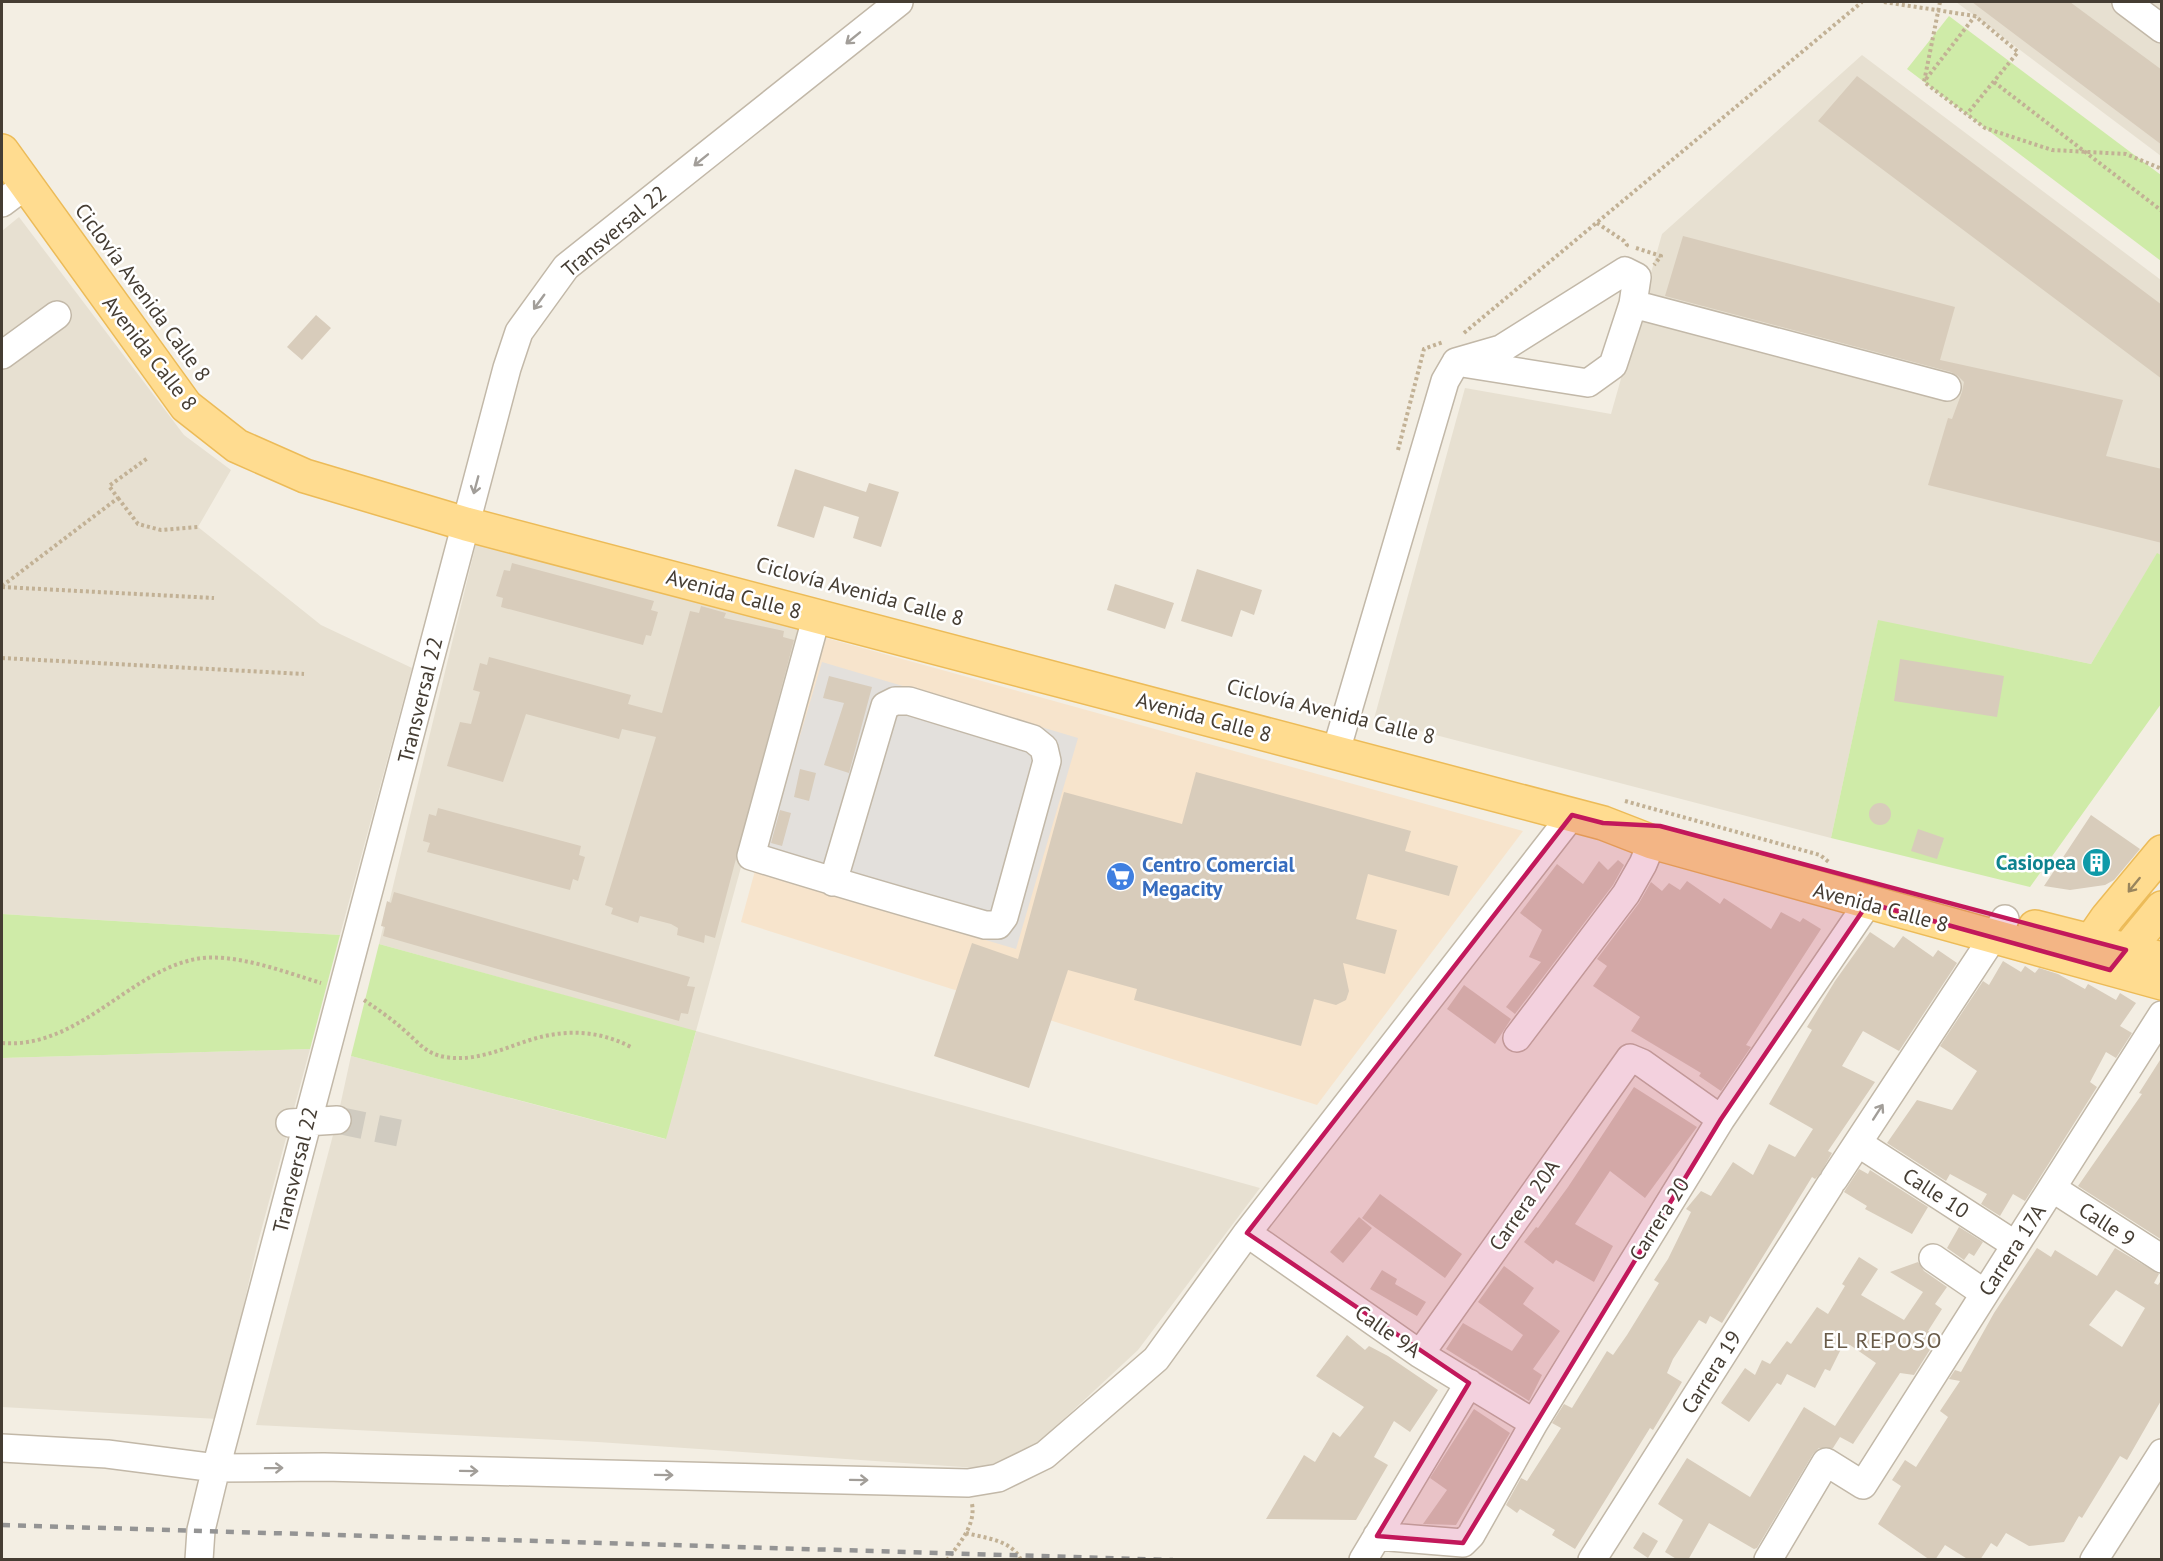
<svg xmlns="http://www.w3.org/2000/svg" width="2163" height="1561" viewBox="0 0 2163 1561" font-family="'PT Sans',sans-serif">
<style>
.residential{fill:#e7e0d1}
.commercial{fill:#f7e4cc}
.green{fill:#cfeba8}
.parking{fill:#e3e0dc}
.building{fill:#d8ccbb;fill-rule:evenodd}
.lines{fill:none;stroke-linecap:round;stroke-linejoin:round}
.minor-tunnel{stroke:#d0cbc0;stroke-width:27;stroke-dasharray:27 14;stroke-linecap:butt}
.minor-casing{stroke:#c2b8a8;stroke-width:30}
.major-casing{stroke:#ecbb58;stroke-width:36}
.path{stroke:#c2b195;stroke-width:4;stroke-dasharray:3 3;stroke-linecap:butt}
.minor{stroke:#fff;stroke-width:27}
.major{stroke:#ffdc90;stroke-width:33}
.rail{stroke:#949494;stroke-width:4.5;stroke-dasharray:8 8;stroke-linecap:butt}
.oneway{stroke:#a29e99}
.oneway2{stroke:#99855d}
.marked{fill:#c2185b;fill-opacity:0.2;stroke:#c2185b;stroke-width:4.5;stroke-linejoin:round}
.labels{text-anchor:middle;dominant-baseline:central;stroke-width:5;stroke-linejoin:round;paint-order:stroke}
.street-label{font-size:21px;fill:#453d33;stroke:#fff}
.culture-label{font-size:21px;font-weight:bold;fill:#0d838f;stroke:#fff;text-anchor:end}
.shop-label{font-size:21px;font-weight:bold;fill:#366cbe;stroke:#fff;text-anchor:start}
.neighbourhood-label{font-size:22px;letter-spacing:1.5px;fill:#695b49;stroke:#fff}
</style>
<rect width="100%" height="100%" fill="#f3eee3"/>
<path class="residential" d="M1956,2H2161V156L1975,16Z
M1862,55L2161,280V555L2157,554L2091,664L1878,621L1831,838L1374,719L1465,388L1611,414L1662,234Z
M19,217L184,435L231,470L198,527L321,625L412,668L340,935L2,914V231Z
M476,544L807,627L696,1031L1260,1188L1138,1350L1025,1455L977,1468L598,1442L256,1425L337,1120L351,1056L665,1139L696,1032L379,944Z
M310,1049L257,1246L218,1419L2,1407V1058Z"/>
<path class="commercial" d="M819,636L1523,831L1317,1105L741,922Z"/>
<path class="green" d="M1949,16L2161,175V261L1907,69Z
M2157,553L2161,555V704L2030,887L1831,838L1878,620L2091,664Z
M2,914L340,935L310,1049L2,1058Z
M379,944L696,1031L666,1139L351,1056Z"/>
<path class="parking" d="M822,662L1078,738L1016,949L759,873Z"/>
<path class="building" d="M1972,2H2070L2162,70V145Z
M1857,76L2162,305V379L1818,121Z
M1683,236L1955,307L1940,360L2123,400L2106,456L2162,469V543L1928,485L1948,418L1952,419L1962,392L1964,382L1958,376L1951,372L1665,296Z
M316,315L331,328L302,360L287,347Z
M795,469L866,492L869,483L899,492L881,547L853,538L859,517L824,506L814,538L777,526Z
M512,563L654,601L651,610L658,612L651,636L646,635L643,645L501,607L503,598L496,596L504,570L510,571Z
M1197,569L1262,590L1254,615L1241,610L1232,637L1181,621Z
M1115,584L1174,603L1165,629L1107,610Z
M701,606L726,613L724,618L784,631L783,637L794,640L715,938L705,935L704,943L677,935L678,928L671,924L640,916L638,923L611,914L613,908L605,905L656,737L622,729L619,739L526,714L503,782L447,766L460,722L471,724L480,692L473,690L480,663L487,665L489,657L631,695L628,704L662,713L690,611L699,613Z
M1900,659L2004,676L1997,717L1894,701Z
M829,676L872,687L849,773L824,765L844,703L823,698Z
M800,769L816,773L809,801L794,797Z
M1196,772L1411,831L1405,851L1458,866L1449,896L1368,874L1356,919L1397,930L1385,974L1343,963L1349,991L1346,1000L1336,1005L1314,999L1301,1046L1134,1000L1137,989L1068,970L1029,1088L934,1056L972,943L1018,959L1064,792L1182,824Z
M1869 814a11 11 0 1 1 22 0a11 11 0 1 1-22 0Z
M438,808L581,846L579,855L585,857L578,881L573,879L570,890L427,852L430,843L423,841L429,814L436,816Z
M780,810L791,813L782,846L771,843Z
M2091,815L2140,849L2114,880L2105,885L2070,890L2044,886Z
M1918,829L1944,838L1937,859L1911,851Z
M1618,860L1624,865L1613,885L1515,1014L1506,1007L1541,962L1529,957L1542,930L1520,913L1557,864L1583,884L1599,861L1608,870Z
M1687,881L1720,904L1724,898L1771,929L1781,912L1800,922L1803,918L1821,929L1746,1045L1751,1047L1721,1091L1699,1076L1701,1073L1631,1031L1640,1017L1593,986L1607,966L1597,959L1639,903L1651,882L1662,891L1669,883L1680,890Z
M394,892L690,977L687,986L695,987L688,1014L681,1013L679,1021L383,936L385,927L381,926L387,901L391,903Z
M1870,932L1894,948L1903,936L1933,957L1938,950L1957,963L1899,1051L1863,1031L1842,1066L1875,1082L1828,1151L1832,1153L1820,1174L1815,1179L1812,1177L1722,1323L1710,1316L1706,1324L1699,1320L1673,1359L1667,1373L1682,1382L1653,1430L1650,1428L1575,1549L1552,1535L1555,1530L1520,1509L1517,1513L1506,1505L1521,1478L1527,1481L1561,1428L1552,1423L1564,1404L1572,1408L1607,1351L1613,1355L1627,1335L1659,1283L1654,1280L1668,1259L1691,1212L1686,1209L1701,1191L1711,1196L1733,1162L1753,1175L1769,1144L1795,1157L1813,1129L1769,1104L1812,1030L1807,1027L1835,981Z
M2003,961L2021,972L2025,966L2035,973L2039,968L2058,974L2085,989L2088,984L2116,1000L2120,993L2136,1003L2120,1026L2132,1033L2116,1058L2106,1052L2090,1082L2097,1087L2025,1201L2013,1194L2000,1216L1981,1204L1987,1194L1950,1174L1946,1181L1887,1143L1917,1100L1952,1110L1977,1071L1940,1046L1983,981L1989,985Z
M1464,985L1511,1019L1495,1044L1447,1009Z
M2162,1057V1240L2078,1186L2142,1094L2139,1093Z
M1634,1087L1697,1127L1645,1198L1610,1171L1575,1224L1613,1246L1594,1282L1556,1260L1553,1264L1524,1242L1536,1227L1538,1228L1568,1187Z
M1859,1169L1868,1174L1870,1170L1928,1207L1912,1234L1865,1209L1867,1206L1844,1192Z
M1380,1194L1462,1254L1445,1278L1362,1218Z
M1359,1217L1372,1228L1343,1263L1330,1252Z
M1959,1227L1983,1242L1974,1256L1969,1253L1964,1260L1947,1248Z
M2037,1248L2051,1257L2055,1250L2097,1276L2115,1248L2159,1274L2154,1283L2158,1285L2162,1279V1399L2127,1460L2120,1456L2082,1518L2079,1516L2064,1542L2029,1546L2006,1533L1997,1547L1991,1543L1980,1560H1969L1945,1545L1935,1560H1930L1878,1524L1901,1486L1892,1480L1905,1460L1916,1467L1948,1417L1940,1411L1960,1381L1949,1379L1955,1370L1961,1372L1994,1313ZM2116,1290L2145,1308L2122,1347L2089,1325Z
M1859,1257L1878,1269L1861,1295L1904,1320L1923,1292L1890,1272L1918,1262L1924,1271L1947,1287L1935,1304L1942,1309L1928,1331L1938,1337L1914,1375L1900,1373L1853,1444L1840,1437L1833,1448H1819L1813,1454L1757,1548L1754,1549L1709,1523L1688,1560H1678L1665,1552L1683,1520L1658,1504L1687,1458L1750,1497L1804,1407L1835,1426L1876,1363L1850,1345L1848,1348L1843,1345L1830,1371L1825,1369L1815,1388L1787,1374L1781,1385L1777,1383L1749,1422L1721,1403L1745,1368L1755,1375L1762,1360L1770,1364L1787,1341L1791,1344L1817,1307L1828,1314L1845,1286L1842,1284Z
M1504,1266L1534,1288L1523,1304L1560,1331L1533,1369L1542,1375L1529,1401L1446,1349L1463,1323L1512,1351L1523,1335L1478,1302Z
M1382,1270L1397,1279L1395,1284L1426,1302L1417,1316L1370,1289Z
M1347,1335L1365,1350L1369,1346L1388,1356L1438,1390L1410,1432L1394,1421L1374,1457L1388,1465L1356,1520L1266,1519L1304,1455L1315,1462L1333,1432L1340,1437L1364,1407L1316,1376Z
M1474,1409L1510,1433L1456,1525L1423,1524L1447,1490L1430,1478Z
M1643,1532L1658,1541L1648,1558L1633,1548Z"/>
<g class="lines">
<path class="minor-tunnel" d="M337,1120L399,1133"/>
<defs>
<path id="minor" d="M2126,2L2162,29
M2,203L26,185
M1633,304L1947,387
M2,355L57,315
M817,615L751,856C828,880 907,903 985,925H998L1004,917L1047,761L1044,748L1033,739L909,701H895L885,706L833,882
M1336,751L1445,381L1456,362L1501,349L1625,271L1637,277L1633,304L1613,365L1588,383L1456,362
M1517,1038L1626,894L1643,864L1652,842
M290,1123L337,1120
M1858,1143L2014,1244
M1834,1179L2005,919
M2052,1188L2162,1259
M1247,1233L1420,1354L1534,1423
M1933,1258L1984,1293
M1420,1354L1630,1058L1642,1063L1721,1119
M2,1448L107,1454L216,1468L324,1467L968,1483L998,1478L1045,1455L1156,1359L1247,1233L1572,815
M1377,1536L1463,1543L1471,1535L1534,1423L1721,1119L1868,903
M199,1560L201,1530L216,1468L507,368L519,332L566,267L899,2
M1363,1560L1469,1383
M1592,1560L1830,1185
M1768,1560L1826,1462L1863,1485L2162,1015
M2094,1560L2162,1453"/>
<path id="major" d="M2,151L186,406L237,446L305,476L466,524L1603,823L1652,842L2162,983
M2035,927L2162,959
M2080,957L2107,918L2162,852
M2115,965L2162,908"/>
</defs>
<use href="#minor" class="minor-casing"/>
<use href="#major" class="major-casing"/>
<path class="path" d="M1884,2L1975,16L2018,52L1967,114
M1940,2L1924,82L1985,128L2052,150L2126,154L2162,169
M1926,79L1975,16
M1994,82L2162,211
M1597,223L1624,241L1627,245L1624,248
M1636,248L1661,256L1654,265
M1464,333L1862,2
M1398,450L1424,349L1443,342
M118,498L138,524L161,530L198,527
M2,586L118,498L109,486L149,457
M2,587L214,598
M2,658L304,674
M1625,801L1820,855L1830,863
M364,1000C377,1009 392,1019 404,1030C418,1042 426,1054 445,1057C475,1062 502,1049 530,1040C565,1029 598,1030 631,1047
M2,1043C79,1049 128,972 196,959C233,952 285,972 321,983
M966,1533C985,1538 1012,1540 1021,1560
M947,1560C959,1544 976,1525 972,1504"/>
<use href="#minor" class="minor"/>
<use href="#major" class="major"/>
<path class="rail" d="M2,1525L1173,1560"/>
</g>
<defs><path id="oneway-shaft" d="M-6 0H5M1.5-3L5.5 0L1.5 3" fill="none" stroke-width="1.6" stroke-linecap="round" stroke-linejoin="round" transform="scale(1.5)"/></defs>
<g class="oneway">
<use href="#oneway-shaft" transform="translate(853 38) rotate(141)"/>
<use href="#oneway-shaft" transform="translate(701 160) rotate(141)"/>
<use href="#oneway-shaft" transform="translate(539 302) rotate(126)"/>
<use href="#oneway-shaft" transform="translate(476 485) rotate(105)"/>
<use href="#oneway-shaft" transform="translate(1878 1112) rotate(-57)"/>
<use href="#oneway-shaft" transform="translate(274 1468) rotate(-1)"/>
<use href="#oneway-shaft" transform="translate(469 1471) rotate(1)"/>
<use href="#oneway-shaft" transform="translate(664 1475) rotate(1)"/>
<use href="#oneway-shaft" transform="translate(859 1480) rotate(1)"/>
</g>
<use class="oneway2" href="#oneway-shaft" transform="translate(2134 885) rotate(129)"/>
<path class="marked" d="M1572,815L1603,823L1660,826L2126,950L2110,970L1868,903L1721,1119L1463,1543L1377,1536L1469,1383L1247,1233Z"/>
<defs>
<symbol id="building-disc" viewBox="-11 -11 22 22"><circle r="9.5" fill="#0f9aa8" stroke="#fff"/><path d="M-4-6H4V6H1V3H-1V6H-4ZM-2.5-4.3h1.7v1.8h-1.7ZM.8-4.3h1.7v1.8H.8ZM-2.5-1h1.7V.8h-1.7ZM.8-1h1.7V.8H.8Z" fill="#fff"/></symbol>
<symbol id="supermarket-disc" viewBox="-11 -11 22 22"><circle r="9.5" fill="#3f7fe0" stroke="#fff"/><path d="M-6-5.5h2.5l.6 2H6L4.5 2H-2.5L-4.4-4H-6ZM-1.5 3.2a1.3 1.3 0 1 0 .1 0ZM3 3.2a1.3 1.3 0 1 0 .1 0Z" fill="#fff"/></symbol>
</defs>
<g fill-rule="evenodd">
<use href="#building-disc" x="2080" y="846" width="33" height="33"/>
<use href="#supermarket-disc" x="1104" y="860" width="33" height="33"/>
</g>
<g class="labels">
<g class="street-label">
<text transform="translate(614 231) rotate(-40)">Transversal 22</text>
<text transform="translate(143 292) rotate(54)">Ciclovía Avenida Calle 8</text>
<text transform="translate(150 353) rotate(52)">Avenida Calle 8</text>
<text transform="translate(860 591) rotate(15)">Ciclovía Avenida Calle 8</text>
<text transform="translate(734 594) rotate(15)">Avenida Calle 8</text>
<text transform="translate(420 700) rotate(-76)">Transversal 22</text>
<text transform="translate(1331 711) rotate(14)">Ciclovía Avenida Calle 8</text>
<text transform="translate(1204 717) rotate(15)">Avenida Calle 8</text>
<text transform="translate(1881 907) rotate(15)">Avenida Calle 8</text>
<text transform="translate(295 1170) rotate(-76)">Transversal 22</text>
<text transform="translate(1936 1193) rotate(33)">Calle 10</text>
<text transform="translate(1524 1205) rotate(-55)">Carrera 20A</text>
<text transform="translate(1659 1219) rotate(-58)">Carrera 20</text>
<text transform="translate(2107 1224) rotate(33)">Calle 9</text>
<text transform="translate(2012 1250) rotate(-57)">Carrera 17A</text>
<text transform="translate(1388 1331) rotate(35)">Calle 9A</text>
<text transform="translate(1711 1372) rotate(-58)">Carrera 19</text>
</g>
<g class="culture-label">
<text x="2076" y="862">Casiopea</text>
</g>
<g class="shop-label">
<text x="1142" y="864">Centro Comercial<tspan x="1142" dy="24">Megacity</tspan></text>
</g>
<g class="neighbourhood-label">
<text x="1883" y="1340">EL REPOSO</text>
</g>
</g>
<rect width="2163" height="1561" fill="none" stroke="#453d33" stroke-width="6"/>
</svg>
